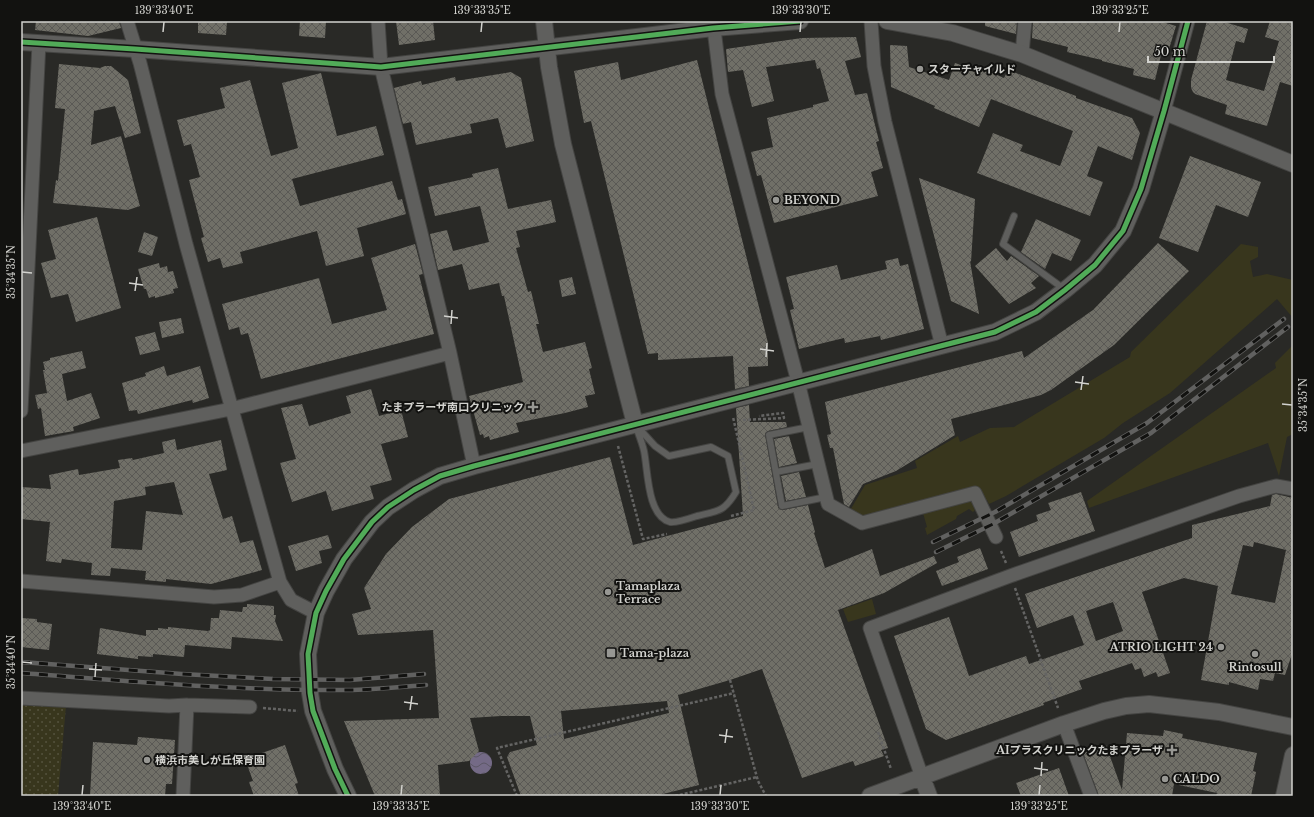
<svg xmlns="http://www.w3.org/2000/svg" width="1314" height="817" viewBox="0 0 1314 817" font-family="'Libre Baskerville','Noto Sans JP',serif">
<style>
.grass{fill:#38361d}
.park{fill:url(#park-dots)}
.water{fill:url(#water-waves)}
.building{fill:url(#building-cross-hatch);fill-rule:evenodd}
.lines{fill:none;stroke-linecap:round;stroke-linejoin:round}
.service-casing{stroke:#444442;stroke-width:8}
.minor-casing{stroke:#444442;stroke-width:15}
.tertiary-casing{stroke:#444442;stroke-width:18}
.path{stroke:#646463;stroke-width:2.5;stroke-dasharray:3 2;stroke-linecap:butt}
.service{stroke:#5f5f5d;stroke-width:6}
.minor{stroke:#5f5f5d;stroke-width:13}
.tertiary{stroke:#5f5f5d;stroke-width:16}
.rail-casing{stroke:#616160;stroke-width:4.5}
.rail{stroke:#121210;stroke-width:3;stroke-dasharray:9;stroke-linecap:butt}
.cycleway-casing{stroke:#121210;stroke-width:8}
.cycleway{stroke:#51ab58;stroke-width:5}
.ticks{fill:none;stroke:#d2d2ce;stroke-width:1.5}
.poi-dot{fill:#979793;stroke:#121210;stroke-width:1.5}
.labels{text-anchor:middle;dominant-baseline:central;stroke-width:4;stroke-linejoin:round;paint-order:stroke}
.poi-label{font-size:11px;font-weight:bold;fill:#d2d2ce;stroke:#121210;text-anchor:start}
.neatline{fill:none;stroke:#d2d2ce;stroke-width:1.5}
.ticks-label{font-size:10px;text-anchor:middle;fill:#d2d2ce}
</style>
<defs>
<pattern id="park-dots" width="8" height="8" patternUnits="userSpaceOnUse"><rect width="8" height="8" fill="#38361d"/><path d="M2 2h.1M6 6h.1" fill="none" stroke="#54523d" stroke-width="1.8" stroke-linecap="round"/></pattern>
<pattern id="water-waves" width="16" height="10" patternUnits="userSpaceOnUse"><rect width="16" height="10" fill="#746a86"/><path d="M0 5q4-4 8 0t8 0" fill="none" stroke="#5c5766"/></pattern>
<pattern id="building-cross-hatch" width="8" height="8" patternUnits="userSpaceOnUse"><rect width="8" height="8" fill="#706f67"/><path d="M0 0l8 8M0 8l8-8" fill="none" stroke="#5a5955"/></pattern>
</defs>
<rect width="100%" height="100%" fill="#292926"/>
<path class="grass" d="M1241,244L1258,247V257L1250,261L1253,277L1267,274L1293,280V318L1277,299L1170,393L1123,423L1104,438L1006,496L989,504L987,500L985,501L978,489L863,520L849,512L865,485L917,468L915,461L958,436L960,442L990,428L1014,427L1130,357L1131,352Z
M1293,345V434L1287,437L1279,476L1268,443L1089,508L1087,501L1276,368L1275,363Z
M971,500L975,510L973,512L969,509L957,516L956,519L927,535L925,528L927,527L923,513Z
M872,599L876,614L848,622L843,609Z"/>
<path class="park" d="M21,704L66,706L58,796H21Z"/>
<path class="water" d="M470 763a11 11 0 1 1 22 0a11 11 0 1 1-22 0Z"/>
<path class="building" d="M36,21H119L121,28L88,36L35,30Z
M198,21H227L226,35L198,33Z
M300,21H326L325,38L299,36Z
M396,21H433L435,40L399,45Z
M985,21H1017L1016,34L985,26Z
M1033,21H1159L1176,26L1169,49L1163,47L1155,80L1133,75L1134,69L1102,61V60L1067,52L1068,47L1032,38Z
M1207,21H1221L1248,29L1244,43L1236,41L1226,80L1264,91L1279,41L1265,37L1270,21H1293V86L1280,82L1267,126L1225,114L1227,105L1195,94L1193,92L1191,88V80Z
M856,37L861,57L845,61L855,95L867,93L879,141L876,142L883,168L871,172L878,196L774,223L761,175L757,176L751,152L773,147L767,118L813,107V105L829,101L820,68L817,69L815,60L766,67L774,101L752,107L743,70L728,72L726,49L802,38Z
M890,45L907,46L909,67L949,80L955,63L982,72L983,69L1004,78L1008,70L1076,96V98L1132,118L1140,133L1132,160L1098,146L1087,176L1103,182L1090,216L977,173L993,133L1023,145L1020,151L1060,166L1073,131L991,99L979,127L934,108L935,106L891,87Z
M697,60L768,343V366L748,367L749,386L735,389L733,356L658,360V353L648,354L591,121L584,123L574,71L618,62L621,80Z
M59,64L100,68L105,66H111L128,80L141,133L125,138L115,106L94,111L91,145L121,136L140,206L128,210L53,203L56,180L58,181L65,109L55,108Z
M511,72L521,78L534,141L506,148L498,118L470,124L472,133L416,145L411,122L403,124L394,88L421,81L422,85L455,77L456,81Z
M321,73L337,136L376,126L384,155L292,179L300,206L392,181L398,200L402,199L406,214L357,228L364,256L326,266L317,231L240,252L243,263L223,268L220,258L208,262L201,238L204,237L189,180L200,177L191,144L184,146L177,120L225,108L220,88L250,80L271,156L298,148L282,83Z
M1190,156L1261,182L1248,217L1216,205L1198,252L1159,238Z
M498,168L508,209L551,200L556,222L516,231L520,247L516,248L528,292L531,291L539,324H536L543,352L585,342L592,368L589,369L595,394L585,396L588,407L565,413L516,423L519,432L490,440L489,436L484,438L483,434L480,435L469,396L523,382L504,296H502L499,283L469,290L462,264L438,270L430,234L447,230L453,251L489,242L480,206L435,216L428,187L473,177L472,174Z
M919,178L975,199L971,262L970,261L979,314L951,301Z
M97,217L121,308L76,322L68,294L51,298L41,263L56,259L48,230Z
M1036,219L1081,240L1071,261L1052,253L1045,269L1021,252Z
M144,232L158,237L152,256L138,252Z
M1158,243L1189,271L1114,345L1051,390L1041,395L951,419L955,435L896,471L863,484L849,507L844,504L833,448H830L827,435L831,434L825,402L1022,351L1024,358L1093,310Z
M415,244L423,274L419,275L434,334L261,379L248,333L241,335L239,327L229,330L222,304L319,278L332,324L387,310L371,258Z
M996,248L1007,261L1011,256L1039,276L1031,283L1036,288L1009,304L975,266Z
M898,258L900,266L908,264L924,329L881,340L880,336L845,343L844,338L799,349L790,310L794,309L786,277L837,265L841,280L887,269L885,261Z
M159,263L160,268L167,266L168,272L173,271L178,288L173,289L174,293L155,298V296L149,298L146,289H144L138,269Z
M572,277L576,294L562,297L559,280Z
M181,318L184,333L162,338L159,322Z
M155,332L160,350L140,355L135,337Z
M82,351L86,368L62,374L67,401L91,393L100,418L73,427L74,431L45,436L41,408L38,409L35,395L47,393L43,370H45L43,362L50,360V358Z
M164,366L167,376L200,366L209,398L193,403L192,400L138,414L137,410L129,411L122,383L146,376L145,373Z
M371,389L379,416L401,410L408,437L381,444L392,480L370,486L374,499L332,511L326,491L292,502L280,463L296,459L281,408L302,404L309,426L351,413L346,396Z
M749,405L750,422H786L787,427L768,431L765,434L778,507L779,509L783,510L808,505L815,532L814,533L825,568L872,549L880,576L934,556L937,563L884,593L838,610L888,748L881,750L884,756L855,766L853,761L802,778L762,669L730,680L678,695L699,785L655,796H521L507,757L510,752L537,745L530,716H501L470,718L479,751L469,761L438,765L440,796H375L344,721L439,718L433,630L358,635L352,614L371,609L364,588L386,554L412,527L449,499L610,457L633,545L743,516L736,408ZM667,701L669,713L564,739L561,711Z
M789,436L797,463L779,467L774,439Z
M175,439L177,450L221,440L227,470L209,474L223,519L232,516L240,543L253,540L262,570L211,584L166,579V582L145,580L146,571L111,568L110,576L91,575L92,563L62,559L61,563L46,561L50,522L21,519V487L51,489L49,475L78,469L79,475L120,468L118,460L132,458L133,460L164,453L162,442ZM174,482L183,515L146,511L142,550L111,548L114,501L146,495L145,487Z
M799,472L806,497L786,501L781,476Z
M1081,492L1095,531L1019,557L1010,532L1038,521L1036,515L1051,510L1048,503Z
M1276,494L1293,498V651L1285,675L1275,673L1273,681L1260,679L1258,690L1229,682V685L1201,680L1218,586L1184,578L1142,592L1170,673L1158,677L1156,672L1144,677L1141,668L1135,670L1132,663L1079,681L1082,689L1043,703L1044,705L946,740L926,729L894,636L949,617L969,676L1026,656L1029,664L1084,645L1073,615L1037,628L1025,594L1192,538V525L1270,506L1272,495ZM1254,542L1286,550L1275,603L1231,594L1243,545L1253,547ZM1113,602L1123,631L1096,641L1086,611Z
M328,535L332,548L319,551L322,563L296,571L288,546Z
M980,548L988,569L942,586L936,571L959,562L957,557Z
M247,604L274,606V615H276L275,621L283,641L232,637L231,649L185,645L184,657L153,654V657L138,656V659L97,654L100,628L146,636V630H158V628L168,629V627L208,631L210,630L211,618H219L220,610L242,612L243,607H247Z
M21,618L37,619V622L52,624L49,650L21,647Z
M1164,730L1183,734L1182,738L1257,753L1253,771L1256,772L1251,796H1216L1217,793L1174,784L1172,796H1099L1083,753L1106,745L1122,790L1127,733L1163,736Z
M138,737L175,740L172,784H166L165,796H90L93,742L137,745Z
M285,745L298,783L295,784L299,796H254L249,782L253,781L245,759Z
M1059,768L1069,796H1021L1016,783Z"/>
<g class="lines">
<defs>
<path id="service" d="M1014,216L1003,244L1064,289
M635,424L655,446L669,456L711,447L728,456L736,492C724,512 718,511 697,516C691,518 675,523 670,522C647,516 648,470 644,451C642,442 638,433 635,424Z
M809,427L769,435L782,506L826,497
M776,472L818,464"/>
<path id="minor" d="M127,21L140,63L186,244L280,582L291,600L316,613
M378,21L381,67L450,353L474,466
M713,21L722,94L798,382L828,504L862,523L975,493L996,537
M871,21L874,66L885,122L942,346
M1022,54L1025,21
M1164,111L1188,21
M21,411L39,43
M21,451L231,409L450,353
M21,581L214,597L242,595L280,582
M21,698L169,706L187,705L250,707
M1064,724L1091,796
M922,777L870,628L1010,576L1239,496L1276,486L1293,489
M183,796L187,705"/>
<path id="tertiary" d="M544,21L549,67L563,144L635,424
M887,21L953,33L1022,54L1293,164
M21,42L135,49L381,67L713,28L800,21
M922,777L929,796
M348,796L335,769L313,711L310,693L308,654L316,613L326,591L344,559L372,522L388,507L414,490L440,476L474,466L995,332L1036,312L1065,290L1095,265L1123,231L1141,189L1164,111
M870,796L1064,724L1104,711L1126,706L1149,704L1219,712L1293,727
M1284,796L1293,755"/>
</defs>
<use href="#service" class="service-casing"/>
<use href="#minor" class="minor-casing"/>
<use href="#tertiary" class="tertiary-casing"/>
<path class="path" d="M743,420L784,418L783,413L759,416
M618,446L643,539L667,534
M731,516L754,510L733,417
M1001,551L1006,563
M1015,588L1058,708
M730,680L758,781L766,796
M263,708L298,711
M878,732L891,769
M517,796L497,748L734,693
M675,796L757,777"/>
<use href="#service" class="service"/>
<use href="#minor" class="minor"/>
<use href="#tertiary" class="tertiary"/>
<defs>
<path id="rail" d="M933,542L995,512L1147,423L1284,319
M936,552L993,524L1151,433L1288,327
M21,662L182,674L273,679L350,680L424,674
M21,673C129,681 238,691 347,690C373,690 400,687 426,685"/>
</defs>
<use href="#rail" class="rail-casing"/>
<use href="#rail" class="rail"/>
<defs>
<path id="cycleway" d="M21,42L135,49L381,67L713,28L800,21
M348,796L335,769L313,711L310,693L308,654L316,613L326,591L344,559L372,522L388,507L414,490L440,476L474,466L995,332L1036,312L1065,290L1095,265L1123,231L1141,189L1164,111L1188,21"/>
</defs>
<use href="#cycleway" class="cycleway-casing"/>
<use href="#cycleway" class="cycleway"/>
</g>
<path class="ticks" d="M163,32L164,22M481,32L482,22M800,32L801,22M1119,32L1120,22M22,272L32,273M129,283L143,285M135,291L137,277M444,316L458,318M451,324L452,310M760,349L774,351M766,357L767,343M1075,382L1089,384M1081,390L1083,376M1282,404L1292,405M22,662L32,663M89,669L102,670M95,677L96,663M404,702L418,704M410,710L412,696M719,735L733,737M725,743L727,729M1034,768L1048,770M1041,776L1042,762M82,795L83,785M401,795L402,785M720,795L721,785M1039,795L1040,785"/>
<g class="poi-dot">
<circle cx="920" cy="69" r="4"/>
<circle cx="776" cy="200" r="4"/>
<path d="M531 401h4v4h4v4h-4v4h-4v-4h-4v-4h4z"/>
<circle cx="608" cy="592" r="4"/>
<circle cx="1221" cy="647" r="4"/>
<rect x="606" y="648" width="10" height="10" rx="2"/>
<circle cx="1255" cy="654" r="4"/>
<path d="M1170 744h4v4h4v4h-4v4h-4v-4h-4v-4h4z"/>
<circle cx="147" cy="760" r="4"/>
<circle cx="1165" cy="779" r="4"/>
</g>
<g class="labels">
<g class="poi-label">
<text x="928" y="69">スターチャイルド</text>
<text x="784" y="200">BEYOND</text>
<text x="524" y="407" text-anchor="end">たまプラーザ南口クリニック</text>
<text x="616" y="586">Tamaplaza<tspan x="616" dy="13">Terrace</tspan></text>
<text x="1213" y="647" text-anchor="end">ATRIO LIGHT 24</text>
<text x="620" y="653">Tama-plaza</text>
<text x="1255" y="667" text-anchor="middle">Rintosull</text>
<text x="1163" y="750" text-anchor="end">AIプラスクリニックたまプラーザ</text>
<text x="155" y="760">横浜市美しが丘保育園</text>
<text x="1173" y="779">CALDO</text>
</g>
</g>
<rect width="1314" height="817" fill="none" stroke="#121210" stroke-width="44"/>
<path d="M1148 56v6h126v-6" fill="none" stroke="#d2d2ce" stroke-width="2"/>
<text x="1154" y="56" font-size="12" fill="#d2d2ce" stroke="#121210" stroke-width="3" paint-order="stroke">50 m</text>
<rect x="22" y="22" width="1270" height="773" class="neatline"/>
<g class="ticks-label">
<text x="164" y="14">139°33'40"E</text>
<text x="482" y="14">139°33'35"E</text>
<text x="801" y="14">139°33'30"E</text>
<text x="1120" y="14">139°33'25"E</text>
<text transform="translate(11 272) rotate(-90)" y="4">35°34'35"N</text>
<text transform="translate(1303 405) rotate(-90)" y="4">35°34'35"N</text>
<text transform="translate(11 662) rotate(-90)" y="4">35°34'40"N</text>
<text x="82" y="810">139°33'40"E</text>
<text x="401" y="810">139°33'35"E</text>
<text x="720" y="810">139°33'30"E</text>
<text x="1039" y="810">139°33'25"E</text>
</g>
</svg>
